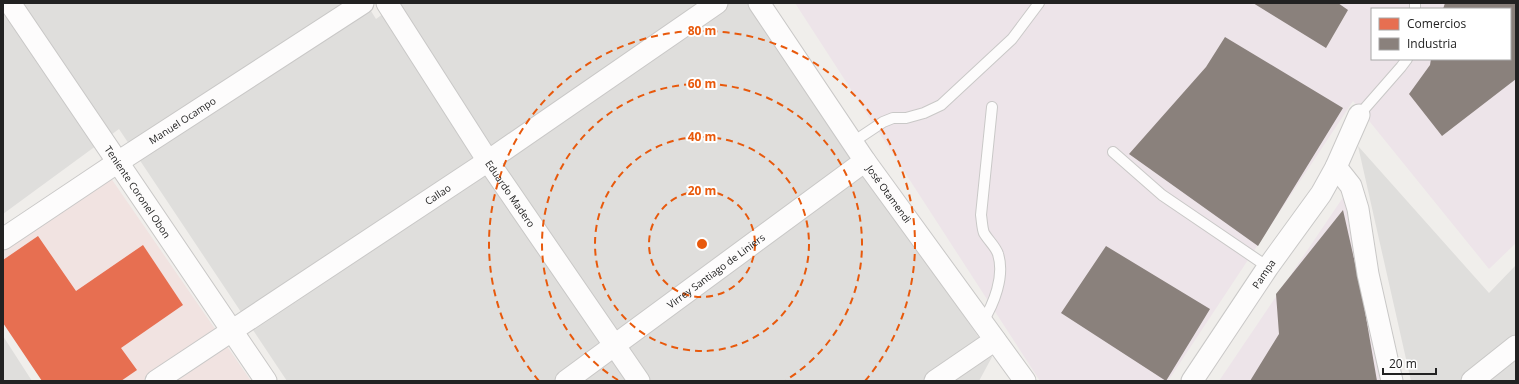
<svg xmlns="http://www.w3.org/2000/svg" width="1519" height="384" viewBox="0 0 1519 384" font-family="'Open Sans',sans-serif">
<style>
.residential{fill:#dfdedc}
.commercial{fill:#f1e3e1}
.industrial{fill:#ede4e9;fill-rule:evenodd}
.shops{fill:#e76f51}
.industry{fill:#8a817c}
.lines{fill:none;stroke-linecap:round;stroke-linejoin:round}
.service-casing{stroke:#c9c8c7;stroke-width:12}
.minor-casing{stroke:#c9c8c7;stroke-width:23}
.service{stroke:#fdfcfc;stroke-width:10}
.minor{stroke:#fdfcfc;stroke-width:21}
.ring{fill:none;stroke:#e8590c;stroke-width:2;stroke-dasharray:7 5}
.labels{text-anchor:middle;dominant-baseline:central;stroke-width:4;stroke-linejoin:round;paint-order:stroke}
.street-label{font-size:10px;fill:#222;stroke:#fff}
.centre{fill:#e8590c;stroke:#fff;stroke-width:2}
.ring-label{font-size:12px;text-anchor:middle;font-weight:bold;fill:#e8590c;stroke:#fff;stroke-width:4;stroke-linejoin:round;paint-order:stroke}
</style>
<rect width="100%" height="100%" fill="#f0eeeb"/>
<path class="residential" d="M3,3H366L376,19L398,3H751L992,357L979,381H287L119,129L3,214Z
M1358,146L1489,293L1516,265V381H1411Z
M3,336L32,381H3Z"/>
<path class="commercial" d="M108,174L251,381H55L3,300V246Z"/>
<path class="industrial" d="M795,3H1516V243L1489,269L1353,101L1168,381H1040ZM1372,9H1510V59H1372Z
M1348,190L1390,381H1219Z"/>
<path class="shops" d="M38,236L76,291L143,245L183,305L121,348L137,370L121,381H42L3,323V260Z"/>
<path class="industry" d="M1253,3H1338L1348,10L1326,48Z
M1445,3H1516V79L1442,136L1409,94L1430,65L1431,59H1510V9H1443Z
M1225,37L1343,108L1258,246L1129,154L1206,67Z
M1343,210L1362,294L1377,381H1250L1279,334L1276,294Z
M1106,246L1210,309L1166,381L1061,313Z"/>
<g class="lines">
<defs>
<path id="service" d="M1415,9V3
M1359,115L1401,67L1407,59
M853,142L883,122L893,118H906L924,113L941,105L1012,39L1039,3
M1113,152L1162,195L1268,267
M982,323C994,304 1005,276 998,254C996,247 988,240 984,233C982,228 982,221 981,215L992,107"/>
<g id="minor">
<path id="s1" d="M10,3L266,381"/>
<path id="s2" d="M387,3L488,161L639,381"/>
<path id="s3" d="M759,3L865,161L1025,381"/>
<path d="M1336,167L1351,186L1358,209L1368,274L1392,381"/>
<path id="s4" d="M3,239L118,162L363,3"/>
<path id="s5" d="M156,381L488,161L717,3"/>
<path id="s6" d="M566,381L865,161"/>
<path d="M935,381L995,340"/>
<path id="s7" d="M1192,381L1268,267L1321,194L1336,167L1359,115"/>
<path d="M1472,381L1516,346"/>
</g>
</defs>
<use href="#service" class="service-casing"/>
<use href="#minor" class="minor-casing"/>
<use href="#service" class="service"/>
<use href="#minor" class="minor"/>
</g>
<g class="ring">
<circle cx="702" cy="244" r="53"/>
<circle cx="702" cy="244" r="107"/>
<path d="M618 380A160 160 0 1 1 786 380"/>
<path d="M539 381A213 213 0 1 1 865 381"/>
</g>
<g class="labels">
<g class="street-label">
<text stroke="none"><textPath href="#s4" startOffset="215">Manuel Ocampo</textPath></text>
<text stroke="none"><textPath href="#s1" startOffset="228">Teniente Coronel Obon</textPath></text>
<text stroke="none"><textPath href="#s5" startOffset="338">Callao</textPath></text>
<text stroke="none"><textPath href="#s2" startOffset="227">Eduardo Madero</textPath></text>
<text stroke="none"><textPath href="#s3" startOffset="231">José Otamendi</textPath></text>
<text stroke="none"><textPath href="#s6" startOffset="186">Virrey Santiago de Liniers</textPath></text>
<text stroke="none"><textPath href="#s7" startOffset="129">Pampa</textPath></text>
</g>
</g>
<circle cx="702" cy="244" r="6" class="centre"/>
<g class="ring-label">
<text x="702" y="35">80 m</text>
<text x="702" y="88">60 m</text>
<text x="702" y="141">40 m</text>
<text x="702" y="195">20 m</text>
</g>
<rect width="1519" height="384" fill="none" stroke="#222222" stroke-width="8"/>
<rect x="1371" y="8" width="140" height="52" fill="#ffffff" stroke="#a7a7a7"/>
<rect x="1379" y="18" width="20" height="12" fill="#e76f51" stroke="#a7a7a7"/>
<text x="1407" y="28" font-size="12" fill="#222222">Comercios</text>
<rect x="1379" y="38" width="20" height="12" fill="#8a817c" stroke="#a7a7a7"/>
<text x="1407" y="48" font-size="12" fill="#222222">Industria</text>
<path d="M1383 368v6h53v-6" fill="none" stroke="#222222" stroke-width="2"/>
<text x="1389" y="368" font-size="12" fill="#222222" stroke="#ffffff" stroke-width="3" paint-order="stroke">20 m</text>
</svg>
